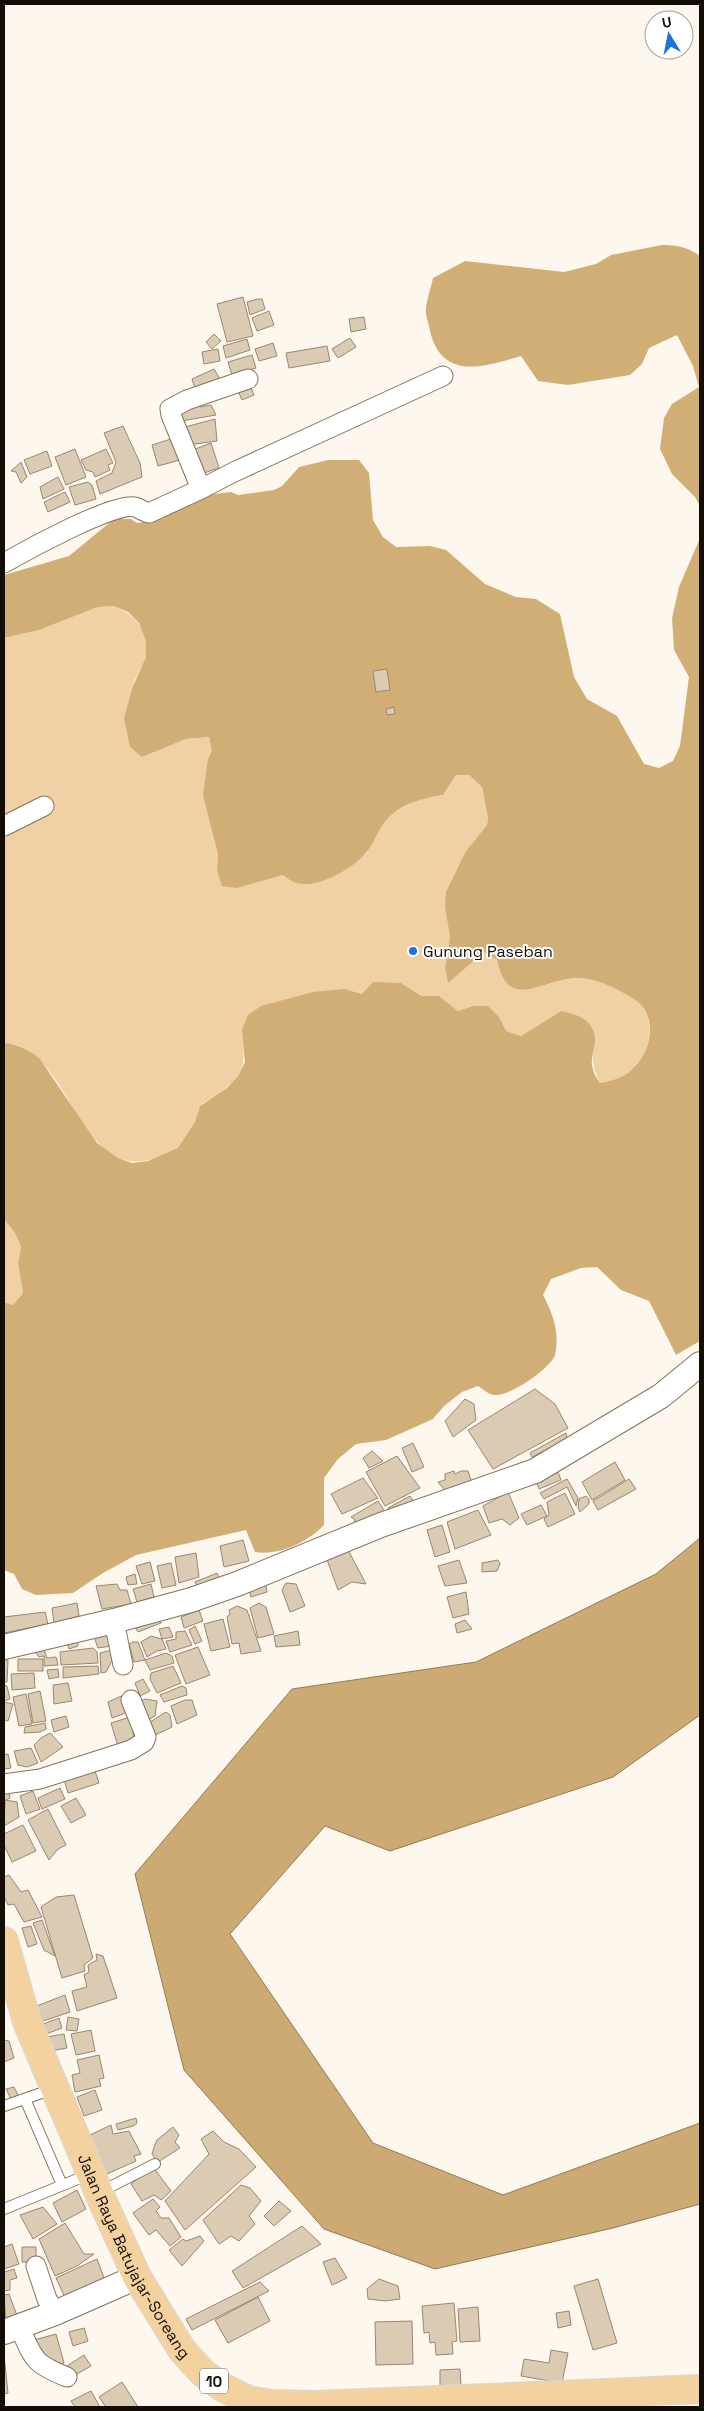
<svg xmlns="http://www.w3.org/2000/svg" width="704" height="2411" viewBox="0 0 704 2411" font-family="'Space Grotesk',sans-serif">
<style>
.green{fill:#f0d1a3}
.forest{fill:#d2ae77}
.water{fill:#cda973;stroke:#957a52}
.building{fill:#dccbb3;stroke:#978771}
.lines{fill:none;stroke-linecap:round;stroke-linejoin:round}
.service-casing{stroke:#82735d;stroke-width:12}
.minor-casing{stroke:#82735d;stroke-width:21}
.tertiary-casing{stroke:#82735d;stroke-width:26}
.trunk-casing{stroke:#d9d8d7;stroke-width:30}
.service{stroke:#fff;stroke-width:10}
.minor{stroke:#fff;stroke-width:19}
.tertiary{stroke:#fff;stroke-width:24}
.trunk{stroke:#f4d2a0;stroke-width:28}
.poi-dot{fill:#1d73dc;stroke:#fff;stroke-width:2}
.labels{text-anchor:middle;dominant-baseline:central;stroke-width:4;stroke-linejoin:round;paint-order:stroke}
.shield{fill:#fff;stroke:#5a5650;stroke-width:1}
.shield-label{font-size:15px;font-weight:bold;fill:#130d05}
.poi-label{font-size:16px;fill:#130d05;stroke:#fff;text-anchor:start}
.street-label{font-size:16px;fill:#130d05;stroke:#fff}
</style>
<rect width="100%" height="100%" fill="#fef7ed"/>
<path class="green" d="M114,606C134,614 151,632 146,656C144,667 133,677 133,688C134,711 140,735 142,757L186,739L209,737L213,751L208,759L218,854L217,870L237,888L283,875L297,883L366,854L381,825L391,814L417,800L443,795L456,775H469L482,787L488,818L487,825L466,851L445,908L450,937L445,968L448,982L484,952L497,960C507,1009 536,984 569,979C583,976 599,981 613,987C621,991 632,997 639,1003C658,1022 649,1059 628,1073C619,1079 610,1081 600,1083C592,1067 591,1056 595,1038L561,1011L521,1036L505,1031L499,1017L473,1006L458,1011L439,996H423L401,983L362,994L345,989L242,1030C246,1070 245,1075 211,1099C208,1100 203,1103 201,1105C197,1109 198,1118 195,1123C192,1130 185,1143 179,1148C174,1152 164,1154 158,1157C78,1189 71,1044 4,1043V638L39,630L98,607Z
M4,1219L15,1233L21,1247L18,1263L23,1293L13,1305L4,1302Z"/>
<path class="forest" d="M662,245C676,245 688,247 700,256V506L695,497L672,474L660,449L664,418L672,404L699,387L693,366L677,335L649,348L642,364L630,375L568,385L538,381L521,356C484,367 442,381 430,331C429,324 425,315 426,308C427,298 431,288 433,278L465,261L564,272L596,264L611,255Z
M328,460H359L369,473L373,520L383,537L396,547L430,546L446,550L485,584L516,597L536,599L560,614L574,677L587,699L617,716L644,764L659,768L673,761L680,746L689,677L674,650L672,618L679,587L700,538V1341L676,1355L649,1301L621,1290L597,1267L581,1268L551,1279L543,1295C553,1314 560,1333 555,1355C551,1368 509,1397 495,1395C489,1395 483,1389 478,1386L462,1392L444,1406L433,1419L386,1440L356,1444L338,1459L324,1478V1525C308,1542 279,1556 255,1552L246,1530L136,1555L103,1573L73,1593L36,1595L22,1589L14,1574L4,1570V1302L13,1305L23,1293L18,1263L21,1247L15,1233L4,1219V1043C19,1044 29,1050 40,1059L97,1143L118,1158L132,1163L148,1161L178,1148L195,1122L200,1106L227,1088L238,1076L245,1062L242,1030L248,1015L261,1006L313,992L345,989L362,994L373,982L401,983L422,996H439L458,1011L473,1006H488L499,1017L506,1031L521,1036L561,1011C576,1014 593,1019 595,1038C596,1048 589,1058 593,1069C594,1074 597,1079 600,1083C610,1081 619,1079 628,1073C649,1058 659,1022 639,1003C632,997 620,991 612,987C599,981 583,976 568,979C536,984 507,1009 497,960L484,952L448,983L445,968L450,937L445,908L446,892L466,851L487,825L488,818L482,787L469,775H456L443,795C424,798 404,803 390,816C378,827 375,843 365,854C352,869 317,889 297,883C292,882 287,878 283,875L237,888L222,886L217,870L218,854L203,795L208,759L212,751L209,737L186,739L142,757L130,747L124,718L133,686L146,657V641L139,623L128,612L114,606L98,607L39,630L4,638V575L69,556L114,519H131L137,523L154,520L206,495L231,492L238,495L274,490L282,486L299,467Z"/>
<path class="water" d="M700,1538V1715L613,1777L390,1851L325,1826L230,1934L373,2143L503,2195L700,2123V2204L613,2228L435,2269L324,2229L184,2070L135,1874L292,1689L476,1662L656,1574Z"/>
<path class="building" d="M243,297L253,336L227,342L217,304Z
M258,299H262L265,309L250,315L247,302Z
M269,311L274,325L257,331L252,318Z
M364,317L366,329L351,332L349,319Z
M214,334L221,341L212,349L206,342Z
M350,338L356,347L338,358L332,349Z
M247,339L250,350L226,358L223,346Z
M273,343L277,356L259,361L255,349Z
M327,346L330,361L289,368L286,353Z
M218,349L220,361L204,364L202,352Z
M252,355L256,368L232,375L228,362Z
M214,369L223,384L196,392L192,379Z
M249,383L254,395L242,400L237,389Z
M197,403L200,407L211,405L216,415L181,421L175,409Z
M215,419L217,441L188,445L185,427Z
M123,426L140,463L142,477L100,494L96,481L112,473L116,462L104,433Z
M174,438L180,460L158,466L152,445Z
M211,443L219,468L201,474L193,450Z
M75,449L86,477L66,485L55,457Z
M106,449L113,463L108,465L110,470L95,477L93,472L86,470L81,460Z
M47,451L52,466L30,474L24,460Z
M21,462L27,477L21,483L16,472L11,471Z
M58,477L64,489L43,499L40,487Z
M88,482L92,485L96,499L75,505L69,487Z
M65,492L70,502L48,512L44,502Z
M387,669L390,690L376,692L373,671Z
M394,707L395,714L387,715L386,709Z
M535,1389L555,1404L568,1428L493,1469L468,1430Z
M465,1399L474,1404L476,1420L453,1437L445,1421Z
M566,1433L567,1439L532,1457L530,1453Z
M413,1443L424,1467L412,1472L402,1448Z
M372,1451L383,1461L369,1468L363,1458Z
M397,1456L420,1488L385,1506L366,1472Z
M615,1462L625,1480L592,1500L582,1482Z
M556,1467L561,1480L539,1489L536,1481Z
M454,1471L455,1474L461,1471H468L473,1486L446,1492L438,1482L445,1480V1474Z
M363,1478L378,1498L342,1514L331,1494Z
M567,1479L578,1498L576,1506L567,1487L544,1499L540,1493Z
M629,1479L636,1489L598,1510L593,1501Z
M508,1492L519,1518L510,1525L502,1519L489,1523L483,1506Z
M565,1493L575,1514L548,1527L544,1519L549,1515L547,1502Z
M410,1496L418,1508L390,1517L388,1508Z
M586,1496L589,1499V1504L580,1512L578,1508L579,1499Z
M378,1501L387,1515L353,1528L355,1520L351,1517Z
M541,1505L547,1516L527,1525L521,1514Z
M478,1510L491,1535L455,1549L447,1522Z
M442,1525L450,1552L435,1557L427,1530Z
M243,1540L249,1561L224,1567L220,1546Z
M347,1548L366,1584L352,1582L338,1590L326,1557Z
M196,1553L199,1577L179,1583L175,1557Z
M459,1560L467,1583L445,1586L438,1566Z
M498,1560L500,1564L497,1571L482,1572V1563Z
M150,1562L155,1581L142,1584L136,1566Z
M171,1563L176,1585L162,1588L157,1566Z
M217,1573L219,1578L198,1588L195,1582Z
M135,1574L137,1584L128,1585L126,1577Z
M265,1581L267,1592L251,1597L248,1586Z
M286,1583L296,1584L305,1606L290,1612L282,1590Z
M117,1584L120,1590H127L131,1604L102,1609L96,1586Z
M151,1584L154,1597L137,1602L133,1589Z
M466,1592L469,1614L453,1618L447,1597Z
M77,1603L79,1616L54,1623L52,1608Z
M259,1603L266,1607L274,1634L258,1638L250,1608Z
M237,1606L247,1610L261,1651L241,1654L239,1643L232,1644L227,1617L230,1614L229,1610Z
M199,1610L203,1621L184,1628L181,1617Z
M45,1612L48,1624L4,1633V1617Z
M160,1616L161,1623L138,1632L136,1628L128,1629Z
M223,1619L230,1647L211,1651L204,1624Z
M465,1620L472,1629L457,1633L455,1624Z
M195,1626L202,1641L195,1644L189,1630Z
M169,1627L173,1637L162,1639L159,1629Z
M109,1631L112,1646L98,1648L93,1634Z
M185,1631L192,1645L170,1652L166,1641L176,1639V1632Z
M298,1631L300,1645L276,1647L274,1636Z
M151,1636L162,1639L166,1649L157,1651L147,1657L141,1642Z
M77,1637L78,1646L69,1649L66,1640Z
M133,1642H138L145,1660L134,1662L129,1644Z
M35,1645L43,1646L47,1658L56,1657L58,1665L44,1666V1656L39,1657L36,1653Z
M198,1647L210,1675L186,1684L175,1655Z
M93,1648L97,1652L98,1663L61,1665L60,1652Z
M112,1650L115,1655L106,1672L101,1673L100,1653Z
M166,1653L172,1656L174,1663L150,1670L145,1660Z
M18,1659H43V1671H18Z
M4,1660H8L7,1682H4Z
M98,1666L99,1674L63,1678V1667Z
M173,1666L181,1683L157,1693L150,1679L151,1673Z
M58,1669L59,1677L49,1679L47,1670Z
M34,1673L35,1688L12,1690L11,1674Z
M143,1679L150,1691L140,1696L135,1683Z
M68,1683L72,1701L54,1704L53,1685Z
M4,1685L7,1686L10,1699L4,1701Z
M182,1686L186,1688L187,1695L164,1702L160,1695Z
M40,1691L46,1721L33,1723L28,1694Z
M26,1694L32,1724L19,1726L13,1697Z
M126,1694L131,1711L112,1718L108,1702Z
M145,1699L157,1701L155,1716L143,1723L133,1705Z
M185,1700H192L197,1715L177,1724L171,1706Z
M4,1702L13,1704L8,1721L4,1720Z
M166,1712L170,1715L172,1727L153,1736L147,1724Z
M66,1716L69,1727L54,1732L51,1720Z
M130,1717L135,1743L118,1746L111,1723Z
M45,1723L46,1729L40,1732L24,1733L25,1727Z
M50,1733L63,1747L41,1762L34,1745L41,1738Z
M31,1748L38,1763L27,1767L18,1765L14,1751Z
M8,1754L11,1768L4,1769V1755Z
M92,1762L99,1783L68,1793L62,1772Z
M4,1785H7L10,1798L4,1801Z
M60,1788L65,1799L42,1809L38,1798Z
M33,1791L40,1809L26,1814L20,1796Z
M76,1798L86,1815L71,1823L61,1806Z
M5,1800L17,1802L19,1817L4,1826Z
M48,1809L66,1845L58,1849L49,1860L28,1820Z
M23,1825L36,1851L12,1862L4,1845V1834Z
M9,1875L21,1892L28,1890L42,1917L24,1922L14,1904L8,1905L4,1897V1877Z
M74,1895L93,1958L84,1965L85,1971L62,1978L41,1907L56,1897Z
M42,1920L55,1956L44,1950L33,1923Z
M31,1926L37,1944L28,1947L22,1928Z
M96,1954L103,1956L117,1998L77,2011L72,1991L87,1987L84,1975L89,1972L88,1965L97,1960Z
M65,1995L70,2012L37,2023L34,2007Z
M68,2017L79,2019L77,2031L66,2030Z
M59,2018L62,2028L46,2034L43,2024Z
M91,2030L95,2051L76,2055L71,2034Z
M64,2034L67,2048L50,2051L47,2037Z
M4,2040L9,2041L14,2058L4,2062Z
M99,2055L104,2078L99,2079L101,2086L75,2092L72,2075L80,2073L77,2060Z
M14,2087L20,2099L12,2101L6,2089Z
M95,2090L102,2110L84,2116L77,2097Z
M136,2118L137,2123L133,2126L118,2130L116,2124Z
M111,2125L113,2134L129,2131L141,2154L134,2156L136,2161L100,2177L88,2136Z
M173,2127L179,2135L175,2142L180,2148L158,2162L152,2154L154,2147L157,2140Z
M213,2131L224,2142L239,2149L256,2167L185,2230L165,2201L209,2154L201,2139Z
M153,2167L171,2191L161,2200L154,2195L142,2201L131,2184Z
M241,2185L250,2188L261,2201L249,2216L255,2224L239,2241L231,2236L219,2244L203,2220Z
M77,2190L86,2209L62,2222L53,2203Z
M153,2199L160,2207L156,2211L161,2218H169L181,2237L170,2246L156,2230L149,2235L133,2213Z
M279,2201L291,2211L274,2226L264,2216Z
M43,2207L57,2224L33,2239L20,2215Z
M65,2223L84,2254H94L77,2266L55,2276L39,2239Z
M302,2226L321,2244L243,2288L232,2271Z
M200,2236L204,2241L182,2266L169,2250L183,2239L186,2241Z
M12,2244L19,2264L4,2269V2247Z
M22,2247H36V2262H22Z
M335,2258L347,2278L332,2285L323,2262Z
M97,2259L107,2286L67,2302L56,2278Z
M14,2269L17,2278L10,2280V2290L4,2291V2272Z
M379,2279L398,2286L400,2299L385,2301L368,2299L367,2289Z
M598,2279L617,2343L593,2350L574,2286Z
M260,2282L269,2291L192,2330L186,2319Z
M9,2294L19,2321L6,2324L4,2295Z
M258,2297L270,2321L228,2343L215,2320Z
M454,2303L457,2341L452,2342L453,2354L436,2355L435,2342L430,2343L429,2332L424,2333L422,2306Z
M478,2307L480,2341L460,2342L458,2309Z
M569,2311L571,2325L558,2328L556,2313Z
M412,2321L413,2364L376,2365L375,2322Z
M84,2328L88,2341L73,2346L69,2332Z
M56,2334L64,2363L46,2367L34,2340Z
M551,2350L568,2353L562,2383L521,2376L524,2359L549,2363Z
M4,2355L8,2393L4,2394Z
M84,2355L91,2366L70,2378L64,2368Z
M460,2369L461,2386H440V2370Z
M122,2382L138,2407H106L99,2397Z
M91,2391L100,2407H75L71,2401Z"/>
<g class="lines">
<defs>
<path id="service" d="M25,2099L62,2185
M4,2106L53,2089
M100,2192L155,2164
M4,2209L90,2174"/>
<path id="minor" d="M201,489L234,472L443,376
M4,563C25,551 114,502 135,507C139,508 144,512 149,513L201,489L171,415L170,409L187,400L248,379
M4,826L44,806
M114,1621L123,1665
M4,1784L40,1779L131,1750L144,1742L146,1737L131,1700
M36,2266L47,2299L55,2313
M19,2326C34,2359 32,2363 67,2377"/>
<path id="tertiary" d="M4,1647L114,1621L191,1600L237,1584L381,1525L535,1471L661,1396L700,1364
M4,2332L55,2313L137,2277"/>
<g id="trunk">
<path id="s1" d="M4,1941L27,2022L102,2200L137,2277L182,2350L203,2373L222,2387L248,2400L271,2404L315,2405L700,2389"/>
</g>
</defs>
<use href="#service" class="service-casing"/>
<use href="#minor" class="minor-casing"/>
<use href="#tertiary" class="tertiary-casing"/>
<use href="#trunk" class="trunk-casing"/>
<use href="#service" class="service"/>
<use href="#minor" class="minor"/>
<use href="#tertiary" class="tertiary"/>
<use href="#trunk" class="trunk"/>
</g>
<circle class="poi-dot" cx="413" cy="951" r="5"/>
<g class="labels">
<rect class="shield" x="200" y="2368.5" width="28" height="25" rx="4"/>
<g class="shield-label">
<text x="214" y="2381">10</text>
</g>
<g class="poi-label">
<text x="423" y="951">Gunung Paseban</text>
</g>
<g class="street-label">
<text stroke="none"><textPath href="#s1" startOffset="342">Jalan Raya Batujajar-Soreang</textPath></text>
</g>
</g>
<rect width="704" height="2411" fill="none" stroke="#130d05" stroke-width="10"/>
<g transform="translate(669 35) rotate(350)"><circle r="24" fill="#ffffff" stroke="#a19e9b"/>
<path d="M0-4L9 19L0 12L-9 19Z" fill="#1d73dc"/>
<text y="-8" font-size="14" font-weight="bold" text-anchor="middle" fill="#130d05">U</text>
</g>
</svg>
